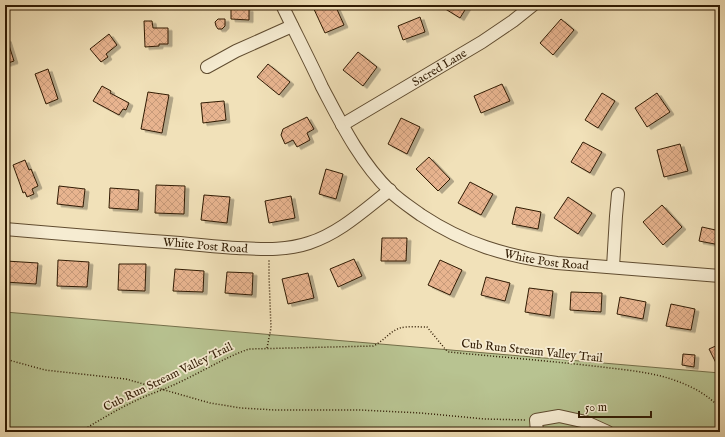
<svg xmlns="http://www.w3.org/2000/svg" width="725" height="437" viewBox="0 0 725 437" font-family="'IM FELL English',serif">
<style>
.grass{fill:#b8c391;stroke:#746f4a}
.building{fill:url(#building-cross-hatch);stroke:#301b03;filter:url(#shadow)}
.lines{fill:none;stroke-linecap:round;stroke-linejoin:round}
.minor-casing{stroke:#604c30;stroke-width:14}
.path{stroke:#301b03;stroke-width:1.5;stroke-dasharray:1 2;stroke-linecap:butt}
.minor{stroke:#f6ecd2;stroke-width:12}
.labels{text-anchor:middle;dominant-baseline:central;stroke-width:3.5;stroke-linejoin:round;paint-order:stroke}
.street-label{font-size:12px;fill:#301b03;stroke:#f6ecd2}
</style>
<defs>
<pattern id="building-cross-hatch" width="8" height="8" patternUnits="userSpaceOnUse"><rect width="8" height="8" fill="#e8b48f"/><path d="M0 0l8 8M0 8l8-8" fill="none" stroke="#c79a7a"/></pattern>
<filter id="shadow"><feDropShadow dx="4" dy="2.5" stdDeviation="0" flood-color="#0004"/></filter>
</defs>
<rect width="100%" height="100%" fill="#f1e1b9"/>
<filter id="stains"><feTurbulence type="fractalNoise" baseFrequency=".005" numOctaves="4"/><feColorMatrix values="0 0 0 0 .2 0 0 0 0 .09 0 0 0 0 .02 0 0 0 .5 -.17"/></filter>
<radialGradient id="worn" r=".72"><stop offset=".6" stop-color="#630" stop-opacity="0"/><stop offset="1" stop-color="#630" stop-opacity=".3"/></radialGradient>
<path class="grass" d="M5,312L720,373V432H5Z"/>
<path class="building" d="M231,5H246V9H249V20L231,19Z
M312,5H335L344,25L325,33Z
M439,5H468L460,18Z
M420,17L425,32L403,40L398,26Z
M218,19H225V26L222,29H218L216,26L215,22Z
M561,19L574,30L553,55L540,43Z
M144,21H152L153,28H168V44H159V46L145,47Z
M109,34L117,45L106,54L108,57L101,62L90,49Z
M5,39H7L14,61L5,64Z
M358,52L377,67L363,86L343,70Z
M268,64L290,82L279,95L257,77Z
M48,69L58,99L46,104L35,74Z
M502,84L510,101L481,113L474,96Z
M102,86L111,91L110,93L129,103L126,110L123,109L119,115L93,101Z
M148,92L169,95L162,133L141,129Z
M602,93L615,101L598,128L585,120Z
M657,93L670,112L647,127L635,108Z
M224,101L226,120L203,123L201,103Z
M307,117L314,129L307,133L310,140L297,147L293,140L285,144L281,135L283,129Z
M401,118L420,127L407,154L388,144Z
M583,142L602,152L590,173L571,162Z
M680,144L688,171L664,177L657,150Z
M429,157L450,179L438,191L416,169Z
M25,160L29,170L31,169L38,186L32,189L34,194L27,197L25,192L23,193L21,187L13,165Z
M326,169L343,174L336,199L319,194Z
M470,182L493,194L481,215L458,203Z
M156,185L185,186L184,214L155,213Z
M59,186L85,189L83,207L57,204Z
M110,188L139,190L138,210L109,208Z
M204,195L230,197L227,223L201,220Z
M291,196L295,218L269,223L265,201Z
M568,197L592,213L578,234L554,218Z
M662,205L682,227L663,245L643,222Z
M516,207L541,212L538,229L512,224Z
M702,227L720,231V245L699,241Z
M382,238H407L406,261H381Z
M354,259L362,276L338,287L330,269Z
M58,260L89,262L87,287L57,286Z
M440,260L462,270L450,295L428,285Z
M6,261L38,263L36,284L5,282Z
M119,264H146L145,291L118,290Z
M175,269L204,271L203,292L173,291Z
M227,272L253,273L252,295L225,293Z
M308,273L314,298L288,304L282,279Z
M486,277L510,283L505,301L481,295Z
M529,288L553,291L550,316L525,312Z
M571,292L602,293L601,312L570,310Z
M620,297L646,302L643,319L617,314Z
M671,304L695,309L691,330L666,326Z
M720,344V371L709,349Z
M683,354L695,355L694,367L682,365Z"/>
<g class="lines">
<defs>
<g id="minor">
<path id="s1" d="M282,5C295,32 309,59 322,87C341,123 360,162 390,191C399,200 410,207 421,215C465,244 505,256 557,263L720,276"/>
<path d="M207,67L236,51L292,26"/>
<path id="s2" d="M342,125L482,42L513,21L533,5"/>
<path id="s3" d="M5,229C63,234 122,239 180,243C199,245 218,247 237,248C262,249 285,251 309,243C340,233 364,210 390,190"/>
<path d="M613,267L616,216L618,194"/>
<path d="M537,432L536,420L559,416L586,422L608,432"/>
</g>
</defs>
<use href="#minor" class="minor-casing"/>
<path class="path" d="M267,348L271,328L269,276V260
M5,359L45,370L126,379L210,403L241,408L275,410H360L421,413L485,419L526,420
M80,432C103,418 126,404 151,394C162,390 172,386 182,381C205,370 226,357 249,349L373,346C383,342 390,331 400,328C407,326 419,327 427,327L446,350L449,352C500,357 551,361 602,367C626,370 651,372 674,380C691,386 707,394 720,408"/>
<use href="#minor" class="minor"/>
</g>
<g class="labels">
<g class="street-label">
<text stroke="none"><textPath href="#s2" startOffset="113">Sacred Lane</textPath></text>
<text stroke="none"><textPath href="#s3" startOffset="201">White Post Road</textPath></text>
<text stroke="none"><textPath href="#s1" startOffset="390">White Post Road</textPath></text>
<text transform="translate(532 351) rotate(6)">Cub Run Stream Valley Trail</text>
<text transform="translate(168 377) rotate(-26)">Cub Run Stream Valley Trail</text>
</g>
</g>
<rect width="725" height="437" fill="none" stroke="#f1e1b9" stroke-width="20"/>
<rect x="6" y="6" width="713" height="425" fill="none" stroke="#301b03" stroke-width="2"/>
<rect x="10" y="10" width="705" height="417" fill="none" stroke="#301b03"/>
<path d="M579 411v6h72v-6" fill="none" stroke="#301b03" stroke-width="2"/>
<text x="585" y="411" font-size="12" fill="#301b03" stroke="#f6ecd2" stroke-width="3" paint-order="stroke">50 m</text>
<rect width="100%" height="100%" filter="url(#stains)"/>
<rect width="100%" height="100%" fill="url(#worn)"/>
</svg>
